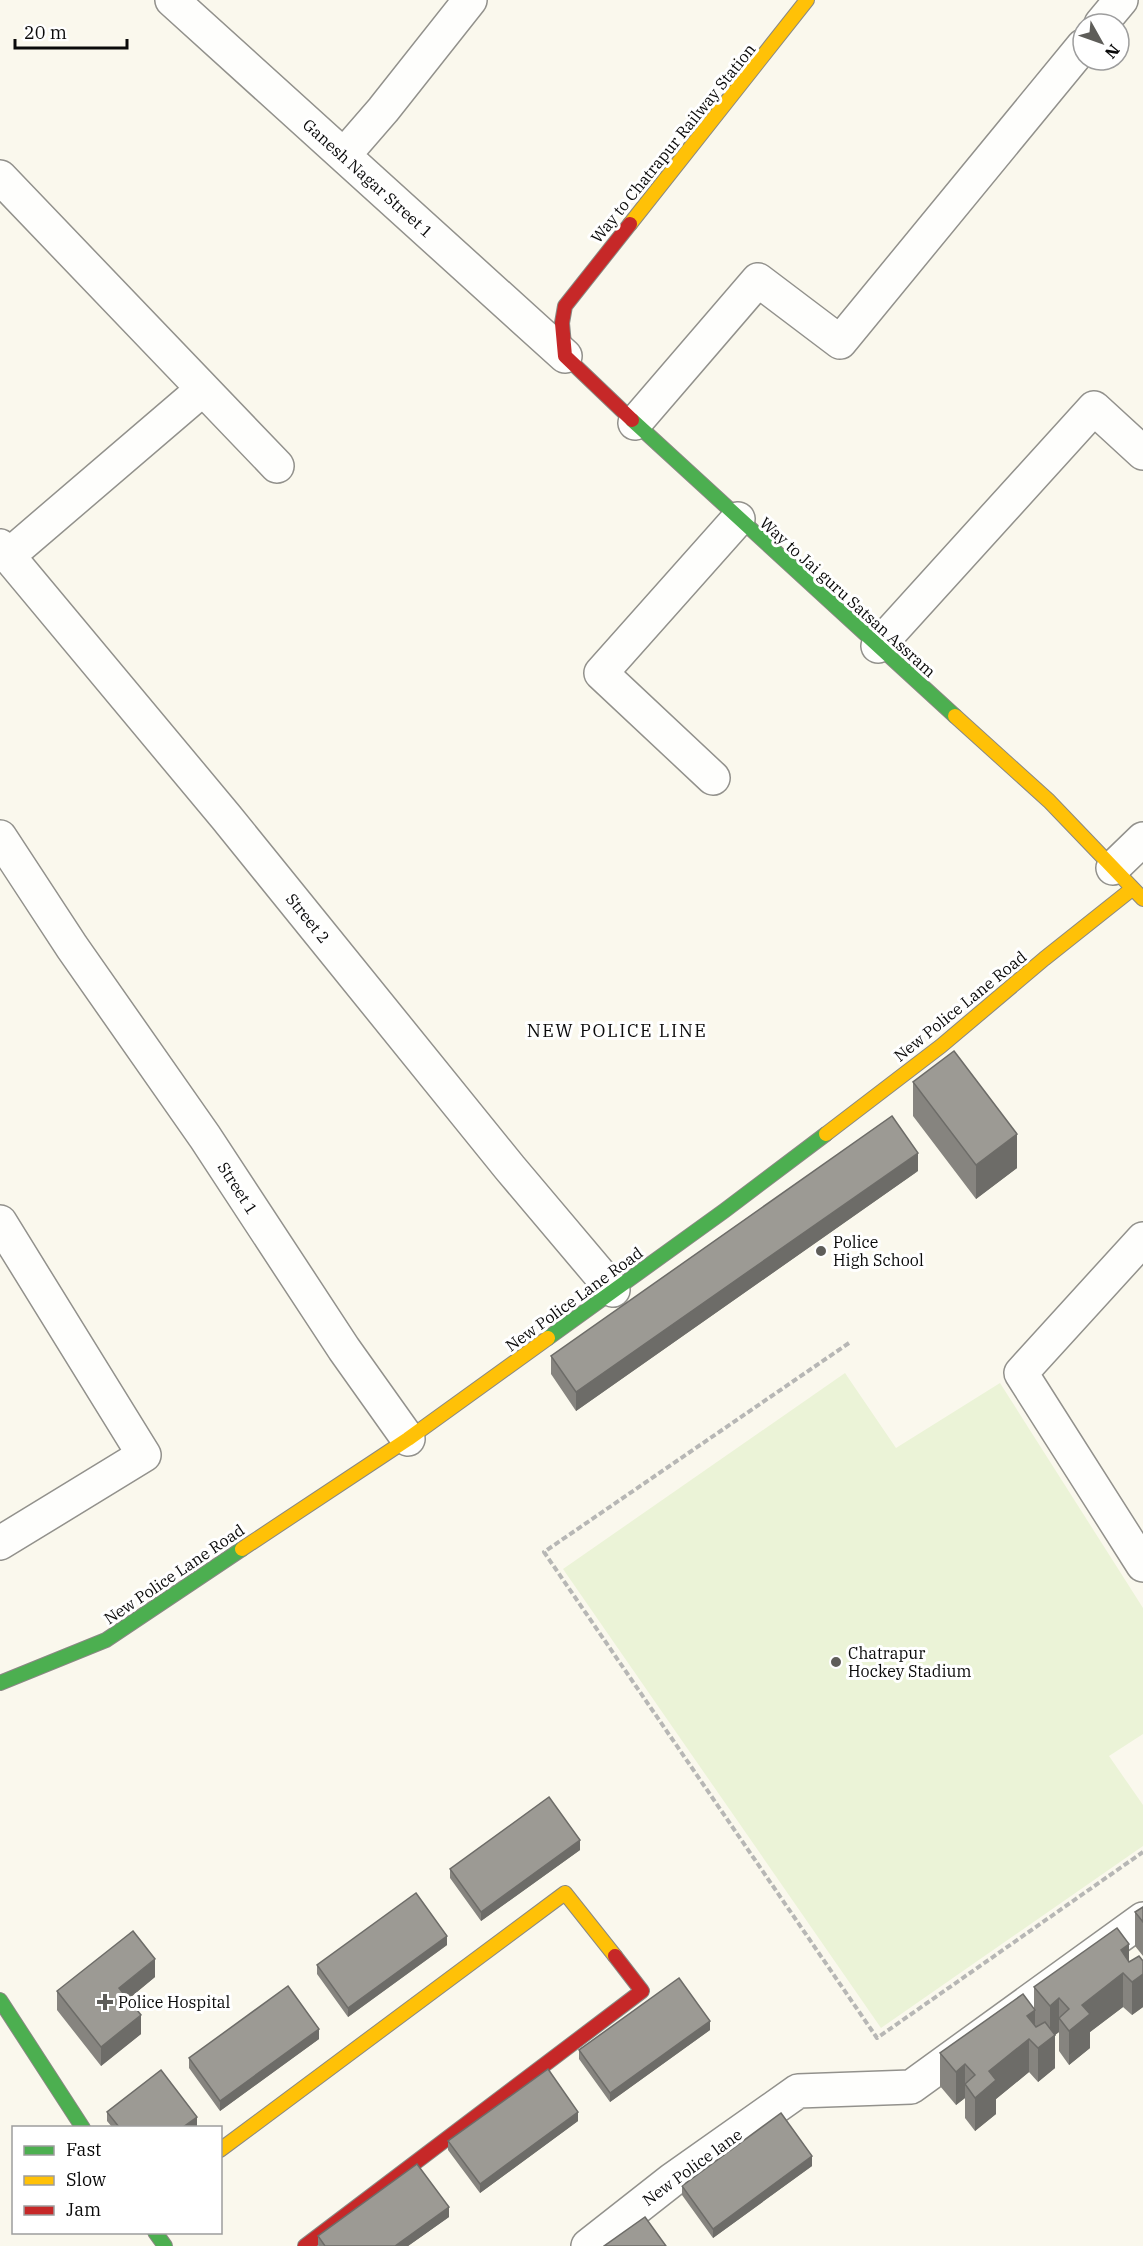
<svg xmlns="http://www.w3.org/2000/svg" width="1143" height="2246" viewBox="0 0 1143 2246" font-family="'IBM Plex Serif',serif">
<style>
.pitch{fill:#ebf3d7}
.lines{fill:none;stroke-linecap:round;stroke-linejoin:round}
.street-casing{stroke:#92918c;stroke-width:36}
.fast-casing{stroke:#898883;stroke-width:16}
.slow-casing{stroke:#898883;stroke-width:16}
.jam-casing{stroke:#898883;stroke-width:16}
.path{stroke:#b7b7b5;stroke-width:4;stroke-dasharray:6 3;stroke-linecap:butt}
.street{stroke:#fefefc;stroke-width:33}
.fast{stroke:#4caf50;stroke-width:14}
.slow{stroke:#ffc107;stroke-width:14}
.jam{stroke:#c62828;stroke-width:14}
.wall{fill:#86847f}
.shaded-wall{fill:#6d6c68}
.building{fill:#9c9a94;stroke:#6d6c68;stroke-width:1.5}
.poi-dot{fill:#5e5d59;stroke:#fff;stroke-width:2}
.labels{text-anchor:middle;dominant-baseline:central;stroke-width:6;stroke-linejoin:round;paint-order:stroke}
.street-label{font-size:16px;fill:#0a0a0a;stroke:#fff}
.poi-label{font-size:16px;fill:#0a0a0a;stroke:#fff;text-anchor:start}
.neighbourhood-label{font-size:18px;letter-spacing:1.5px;fill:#0a0a0a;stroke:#fff}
</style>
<rect width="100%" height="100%" fill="#faf8ed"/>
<path class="pitch" d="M845,1373L896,1448L1000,1383L1143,1608V1734L1109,1756L1143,1805V1846L881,2028L563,1569Z"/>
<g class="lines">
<defs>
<path id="street" d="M172,0L565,356
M1101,24L1121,0
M344,155L383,110L470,0
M0,177L277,466
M635,423L758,280L840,342L1083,46
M0,546L226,817L510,1168L613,1290
M8,556L203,389
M878,646L1094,408L1143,453
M713,778L601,673L738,519
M0,837L72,947L205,1137L344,1349L408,1439
M1113,868L1143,839
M0,1222L144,1455L0,1543
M1143,1239L1021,1373L1143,1565
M588,2246L672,2180L798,2091L911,2087L1143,1919"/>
<path id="fast" d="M632,420L955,716
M548,1338L724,1211L826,1134
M0,1683L106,1640L242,1549
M0,2000L83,2128
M155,2232L165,2246"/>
<path id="slow" d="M630,224L807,0
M955,716L1049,801L1143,899
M826,1134L941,1046L1044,959L1132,889
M242,1549L408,1439L548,1338
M220,2150L565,1893L615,1956"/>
<path id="jam" d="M630,224L565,306L562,323L565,356L632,420
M305,2246L642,1991L615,1956"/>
</defs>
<use href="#street" class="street-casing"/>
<use href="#fast" class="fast-casing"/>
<use href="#slow" class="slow-casing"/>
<use href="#jam" class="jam-casing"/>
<path class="path" d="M849,1343L544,1552L877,2038L1143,1852"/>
<use href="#street" class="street"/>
<use href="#fast" class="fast"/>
<use href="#slow" class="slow"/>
<use href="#jam" class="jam"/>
</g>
<path class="wall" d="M913,1082L1017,1168L976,1199L913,1116Z
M918,1171L576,1411L551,1374V1356Z
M580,1850L481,1921L450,1878V1869Z
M1143,1907V1956L1135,1946V1912Z
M447,1945L348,2017L317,1974V1965Z
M1129,1961H1143V2007L1132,2015L1123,2007L1090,2032V2048L1069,2065L1059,2051V2032L1055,2035V2068L1038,2082L1029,2072L996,2099V2114L975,2131L965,2118V2098L956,2105L940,2086V2053L1034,2009V1987Z
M155,1977L128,1999L141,2034L101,2066L57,2010V1991Z
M710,2030L610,2102L579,2059V2050Z
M319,2039L220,2111L189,2068V2058Z
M107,2112L197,2126L195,2127H112L107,2121Z
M578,2121L480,2193L448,2150V2141Z
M812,2166L713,2238L682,2195V2186Z
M449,2217L408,2246H319L318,2245V2236Z"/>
<path class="shaded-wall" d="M1017,1134V1168L976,1199V1165Z
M918,1153V1171L576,1411V1392Z
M580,1840V1850L481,1921V1912Z
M447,1936V1945L348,2017V2008Z
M1129,1944V1977L1123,1973V2007L1090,2032V2048L1069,2065V2031L1082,2005L1121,1950Z
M155,1959V1977L119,2007V1988Z
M1143,1974V2007L1132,2015V1982Z
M1059,1998V2032L1055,2035V2068L1038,2082V2048L1050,2039V2006Z
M1035,2010V2043L1029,2039V2072L996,2099V2114L975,2131V2098L989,2071L1027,2016Z
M141,2015V2034L101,2066V2047Z
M710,2021V2030L610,2102V2093Z
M319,2029V2039L220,2111V2101Z
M965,2064V2098L956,2105V2072Z
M578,2112V2121L480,2193V2184Z
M197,2117V2126L195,2127H183Z
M812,2156V2166L713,2238V2229Z
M449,2207V2217L408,2246H395Z"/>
<path class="building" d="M954,1051L1017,1134L976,1165L913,1082Z
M892,1116L918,1153L576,1392L551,1356Z
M549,1797L580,1840L481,1912L450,1869Z
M416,1893L447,1936L348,2008L317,1965Z
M1143,1907V1922L1135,1912Z
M1117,1928L1129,1944L1121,1950L1129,1962L1139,1956L1143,1961V1974L1132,1982L1123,1973L1082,2005L1090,2014L1069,2031L1059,2018L1069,2009L1059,1998L1050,2006L1034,1987Z
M133,1931L155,1959L119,1988L141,2015L101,2047L57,1991Z
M679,1978L710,2021L610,2093L579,2050Z
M288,1986L319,2029L220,2101L189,2058Z
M1023,1994L1035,2010L1027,2016L1036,2027L1045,2022L1055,2035L1038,2048L1029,2039L989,2071L996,2080L975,2098L965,2084L975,2075L965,2064L956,2072L940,2053Z
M548,2069L578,2112L480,2184L448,2141Z
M161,2070L197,2117L183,2127H119L107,2112Z
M781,2113L812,2156L713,2229L682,2186Z
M417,2164L449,2207L395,2246H325L318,2236Z
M645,2217L666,2246H604Z"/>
<g class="poi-dot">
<circle cx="821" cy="1251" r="6"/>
<circle cx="836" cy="1662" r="6"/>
<path d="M102 1993h6v6h6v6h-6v6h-6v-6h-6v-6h6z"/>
</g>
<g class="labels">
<g class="street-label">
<text transform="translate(673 143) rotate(-51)">Way to Chatrapur Railway Station</text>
<text transform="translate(368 178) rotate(42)">Ganesh Nagar Street 1</text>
<text transform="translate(848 597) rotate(42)">Way to Jai guru Satsan Assram</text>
<text transform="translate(308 918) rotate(51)">Street 2</text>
<text transform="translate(960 1006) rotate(-39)">New Police Lane Road</text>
<text transform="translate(238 1188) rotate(57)">Street 1</text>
<text transform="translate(574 1299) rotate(-36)">New Police Lane Road</text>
<text transform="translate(174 1574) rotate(-34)">New Police Lane Road</text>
<text transform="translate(692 2167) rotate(-36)">New Police lane</text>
</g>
<g class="poi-label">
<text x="833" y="1242">Police<tspan x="833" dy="18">High School</tspan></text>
<text x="848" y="1653">Chatrapur<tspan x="848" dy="18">Hockey Stadium</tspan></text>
<text x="118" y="2002">Police Hospital</text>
</g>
<g class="neighbourhood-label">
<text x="617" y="1030">NEW POLICE LINE</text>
</g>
</g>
<rect x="12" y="2126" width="210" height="108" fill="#ffffff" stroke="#9d9d9d" stroke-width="1.5"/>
<rect x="24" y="2146" width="30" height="9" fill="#4caf50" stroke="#9d9d9d" stroke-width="1.5"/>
<text x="66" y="2156" font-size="18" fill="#0a0a0a">Fast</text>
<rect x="24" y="2176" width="30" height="9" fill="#ffc107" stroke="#9d9d9d" stroke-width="1.5"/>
<text x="66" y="2186" font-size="18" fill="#0a0a0a">Slow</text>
<rect x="24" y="2206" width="30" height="9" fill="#c62828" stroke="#9d9d9d" stroke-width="1.5"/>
<text x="66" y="2216" font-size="18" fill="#0a0a0a">Jam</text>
<g transform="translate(1101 42) rotate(130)"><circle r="28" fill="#ffffff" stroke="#9d9d9d" stroke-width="1.5"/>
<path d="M0-4.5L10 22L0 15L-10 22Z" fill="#5e5d59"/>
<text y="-9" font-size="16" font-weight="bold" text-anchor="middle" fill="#0a0a0a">N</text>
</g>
<path d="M15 39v9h112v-9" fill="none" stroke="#0a0a0a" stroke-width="3"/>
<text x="24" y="39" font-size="18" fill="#0a0a0a" stroke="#ffffff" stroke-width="4.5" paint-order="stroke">20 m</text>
</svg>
